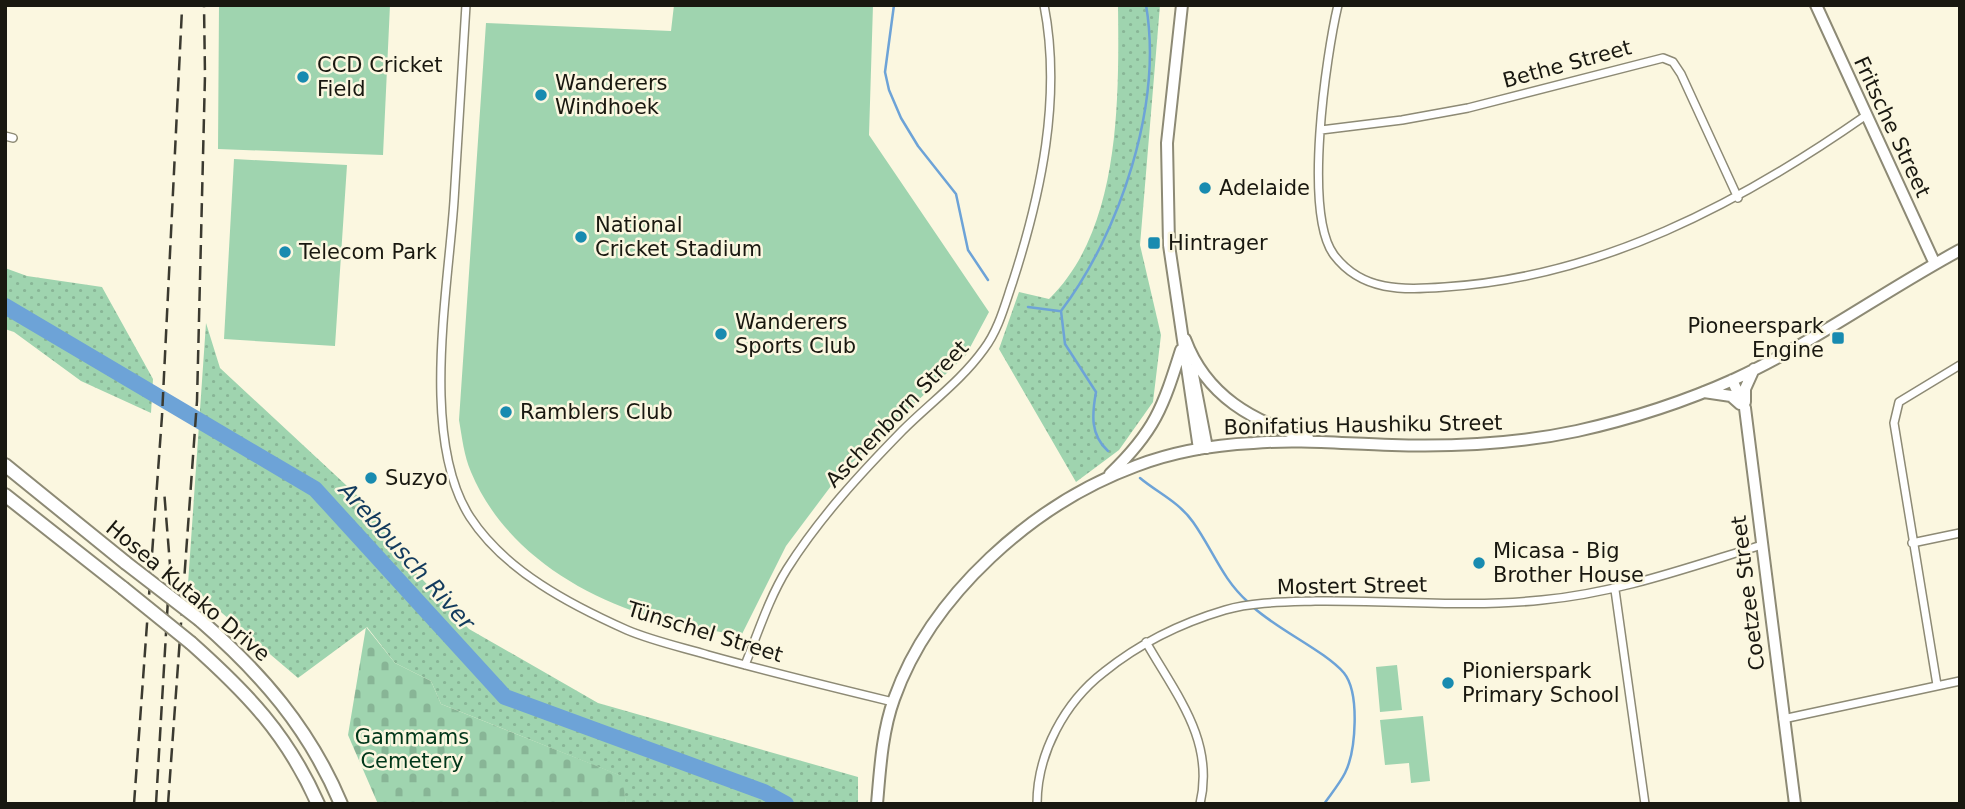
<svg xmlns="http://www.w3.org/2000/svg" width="1965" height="809" viewBox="0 0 1965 809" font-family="'DejaVu Sans',sans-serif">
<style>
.grass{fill:url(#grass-dots)}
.cemetery{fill:url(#cemetery-stones)}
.pitch{fill:#9fd4af}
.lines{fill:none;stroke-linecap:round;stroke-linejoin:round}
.stream{stroke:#6da3d7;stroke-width:2.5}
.river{stroke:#6da3d7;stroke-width:16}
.street-casing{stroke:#8d8a75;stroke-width:10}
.secondary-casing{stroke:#8d8a75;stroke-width:14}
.primary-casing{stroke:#8d8a75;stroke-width:16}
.street{stroke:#fff;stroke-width:7}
.secondary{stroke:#fff;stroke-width:10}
.primary{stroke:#fff;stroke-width:12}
.rail{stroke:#3b3a30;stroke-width:2.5;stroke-dasharray:14 7;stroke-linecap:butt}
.primary-bridge-casing{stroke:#8d8a75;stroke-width:16;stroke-linecap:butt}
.primary-bridge{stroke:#fff;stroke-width:12}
.poi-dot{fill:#188bb0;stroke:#fbf7e0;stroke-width:2.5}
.labels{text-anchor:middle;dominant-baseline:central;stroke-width:5;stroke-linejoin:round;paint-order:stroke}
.street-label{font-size:21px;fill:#191810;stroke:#fbf7e0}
.poi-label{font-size:21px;fill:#191810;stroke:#fbf7e0;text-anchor:start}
.park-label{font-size:21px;fill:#00371a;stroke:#fbf7e0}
.water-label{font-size:23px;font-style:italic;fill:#123a5d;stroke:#fbf7e0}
</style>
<defs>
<pattern id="grass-dots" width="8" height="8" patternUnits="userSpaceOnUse" patternTransform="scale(1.75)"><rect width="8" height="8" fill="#9fd4af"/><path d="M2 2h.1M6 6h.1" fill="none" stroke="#88b596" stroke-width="1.8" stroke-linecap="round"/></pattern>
<pattern id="cemetery-stones" width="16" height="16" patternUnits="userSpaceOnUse" patternTransform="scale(1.75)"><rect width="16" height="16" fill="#9fd4af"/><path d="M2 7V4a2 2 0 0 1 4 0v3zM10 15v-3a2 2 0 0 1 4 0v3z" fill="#88b596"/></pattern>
</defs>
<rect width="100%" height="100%" fill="#fbf7e0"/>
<path class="grass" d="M1118,5H1160L1140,245L1161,335L1153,402L1119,450L1076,482L999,349L1019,292L1049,299C1121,229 1119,99 1118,5Z
M5,268L27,276L102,287L153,379L151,413L81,381L14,332L5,329Z
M206,323L220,368L375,512L391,546L469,629L598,703L858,777V804H626L621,776L441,704L431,681L395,663L367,627L298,678L188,584Z"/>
<path class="cemetery" d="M366,627L395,663L431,681L441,704L622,776L626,804H378L348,735Z"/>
<path class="pitch" d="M219,5H390L383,155L218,149Z
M674,5H873L869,135L989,312L966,355L840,474L786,546L741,636C709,629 674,625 642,614C570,590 501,544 471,472C464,456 462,437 459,420L486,23L671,31Z
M234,159L347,165L335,346L224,339Z
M1397,665L1402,710L1380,712L1376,667Z
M1423,716L1430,781L1411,783L1409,763L1385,765L1380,720Z"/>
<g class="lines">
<path class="stream" d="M894,5L885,72L889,90L901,118L918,146L956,194L968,250L988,280
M1028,307L1059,311
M1108,451C1090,435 1092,414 1096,392L1065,344L1061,311C1120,233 1163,104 1146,5
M1140,478C1158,493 1179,502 1193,522C1213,550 1222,579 1248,602
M1253,607C1278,630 1325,651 1344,673C1360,693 1356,751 1345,773C1340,783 1331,794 1324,804"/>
<path class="river" d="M5,306L315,489L505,697L764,792L786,804"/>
<defs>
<path id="street" d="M466,5C462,70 458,135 454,201C448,291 420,439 470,517C505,571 571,605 627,630C653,641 681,647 708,655C769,672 831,687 893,702
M1338,5C1326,56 1303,213 1334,255C1362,292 1403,290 1445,287C1600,277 1739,204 1865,116
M1321,130L1402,120L1468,108L1663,58L1673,62L1681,74L1738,198
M5,136L13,138
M1912,543L1960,533
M1615,590L1645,804
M1146,642C1176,695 1215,740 1200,804
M745,665C758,633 769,598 787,569C820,517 860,474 902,431C930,403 961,381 984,349C999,329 1005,304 1013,281C1041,194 1062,97 1044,5
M1937,685L1894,423L1899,402L1960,365
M1783,719L1960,681
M1037,804C1037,753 1065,702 1104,672C1140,643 1181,623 1225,610C1253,602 1286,602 1315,601C1390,600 1467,608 1542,600C1618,593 1689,567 1762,545"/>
<path id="secondary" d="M1182,5L1167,143L1169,245L1199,449
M1816,5L1935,264
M1185,339C1206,396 1253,422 1308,438
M1192,370L1207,448
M1732,380L1745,408L1795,804
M1704,392L1731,396L1740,404
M1745,402V389L1754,369
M1110,474C1155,431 1163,407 1181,350
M877,804C880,770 882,732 894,699C931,595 1033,504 1136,466C1172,452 1214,445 1253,443C1299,439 1346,444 1392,445C1454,447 1516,444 1577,431C1631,419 1684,402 1735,379C1813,343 1884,291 1960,250"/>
<path id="primary" d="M5,465L126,563
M5,495L123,588
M200,620C261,673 309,728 341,804
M191,643C247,693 287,734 318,804"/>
</defs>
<use href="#street" class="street-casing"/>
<use href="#secondary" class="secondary-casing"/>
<use href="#primary" class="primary-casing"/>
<use href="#street" class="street"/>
<use href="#secondary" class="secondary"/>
<use href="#primary" class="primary"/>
<path class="rail" d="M134,804L162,416L182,9
M156,804L170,565L164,490
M168,804L197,401L205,75L204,5"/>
<defs>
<path id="primary-bridge" d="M126,563L200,620
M123,588L191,643"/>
</defs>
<use href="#primary-bridge" class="primary-bridge-casing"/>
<use href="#primary-bridge" class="primary-bridge"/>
</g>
<g class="poi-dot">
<circle cx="303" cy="77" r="7"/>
<circle cx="541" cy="95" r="7"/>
<circle cx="1205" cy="188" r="7"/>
<circle cx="581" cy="237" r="7"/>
<rect x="1147" y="236" width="14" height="14" rx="3.5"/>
<circle cx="285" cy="252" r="7"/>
<circle cx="721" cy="334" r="7"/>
<rect x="1831" y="331" width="14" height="14" rx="3.5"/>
<circle cx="506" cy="412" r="7"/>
<circle cx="371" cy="478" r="7"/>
<circle cx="1479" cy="563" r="7"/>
<circle cx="1448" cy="683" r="7"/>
</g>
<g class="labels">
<g class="street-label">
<text transform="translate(1567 64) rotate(-15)">Bethe Street</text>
<text transform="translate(1892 127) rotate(65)">Fritsche Street</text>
<text transform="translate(897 414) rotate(-46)">Aschenborn Street</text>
<text transform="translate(1363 425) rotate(-1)">Bonifatius Haushiku Street</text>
<text transform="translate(1352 586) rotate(-1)">Mostert Street</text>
<text transform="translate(188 591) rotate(40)">Hosea Kutako Drive</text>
<text transform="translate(1748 593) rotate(-97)">Coetzee Street</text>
<text transform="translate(705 632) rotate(17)">Tünschel Street</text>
</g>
<g class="poi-label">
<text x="317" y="65">CCD Cricket<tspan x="317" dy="24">Field</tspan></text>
<text x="555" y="83">Wanderers<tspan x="555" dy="24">Windhoek</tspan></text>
<text x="1219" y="188">Adelaide</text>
<text x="595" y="225">National<tspan x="595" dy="24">Cricket Stadium</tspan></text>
<text x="1168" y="243">Hintrager</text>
<text x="299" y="252">Telecom Park</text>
<text x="735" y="322">Wanderers<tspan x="735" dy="24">Sports Club</tspan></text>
<text x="1824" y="326" text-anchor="end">Pioneerspark<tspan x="1824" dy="24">Engine</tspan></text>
<text x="520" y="412">Ramblers Club</text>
<text x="385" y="478">Suzyo</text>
<text x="1493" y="551">Micasa - Big<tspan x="1493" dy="24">Brother House</tspan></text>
<text x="1462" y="671">Pionierspark<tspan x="1462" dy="24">Primary School</tspan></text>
</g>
<g class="park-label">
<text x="412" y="737">Gammams<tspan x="412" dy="24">Cemetery</tspan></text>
</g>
<g class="water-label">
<text transform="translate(407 556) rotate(48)">Arebbusch River</text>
</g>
</g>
<rect width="1965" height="809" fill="none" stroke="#191810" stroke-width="14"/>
</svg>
